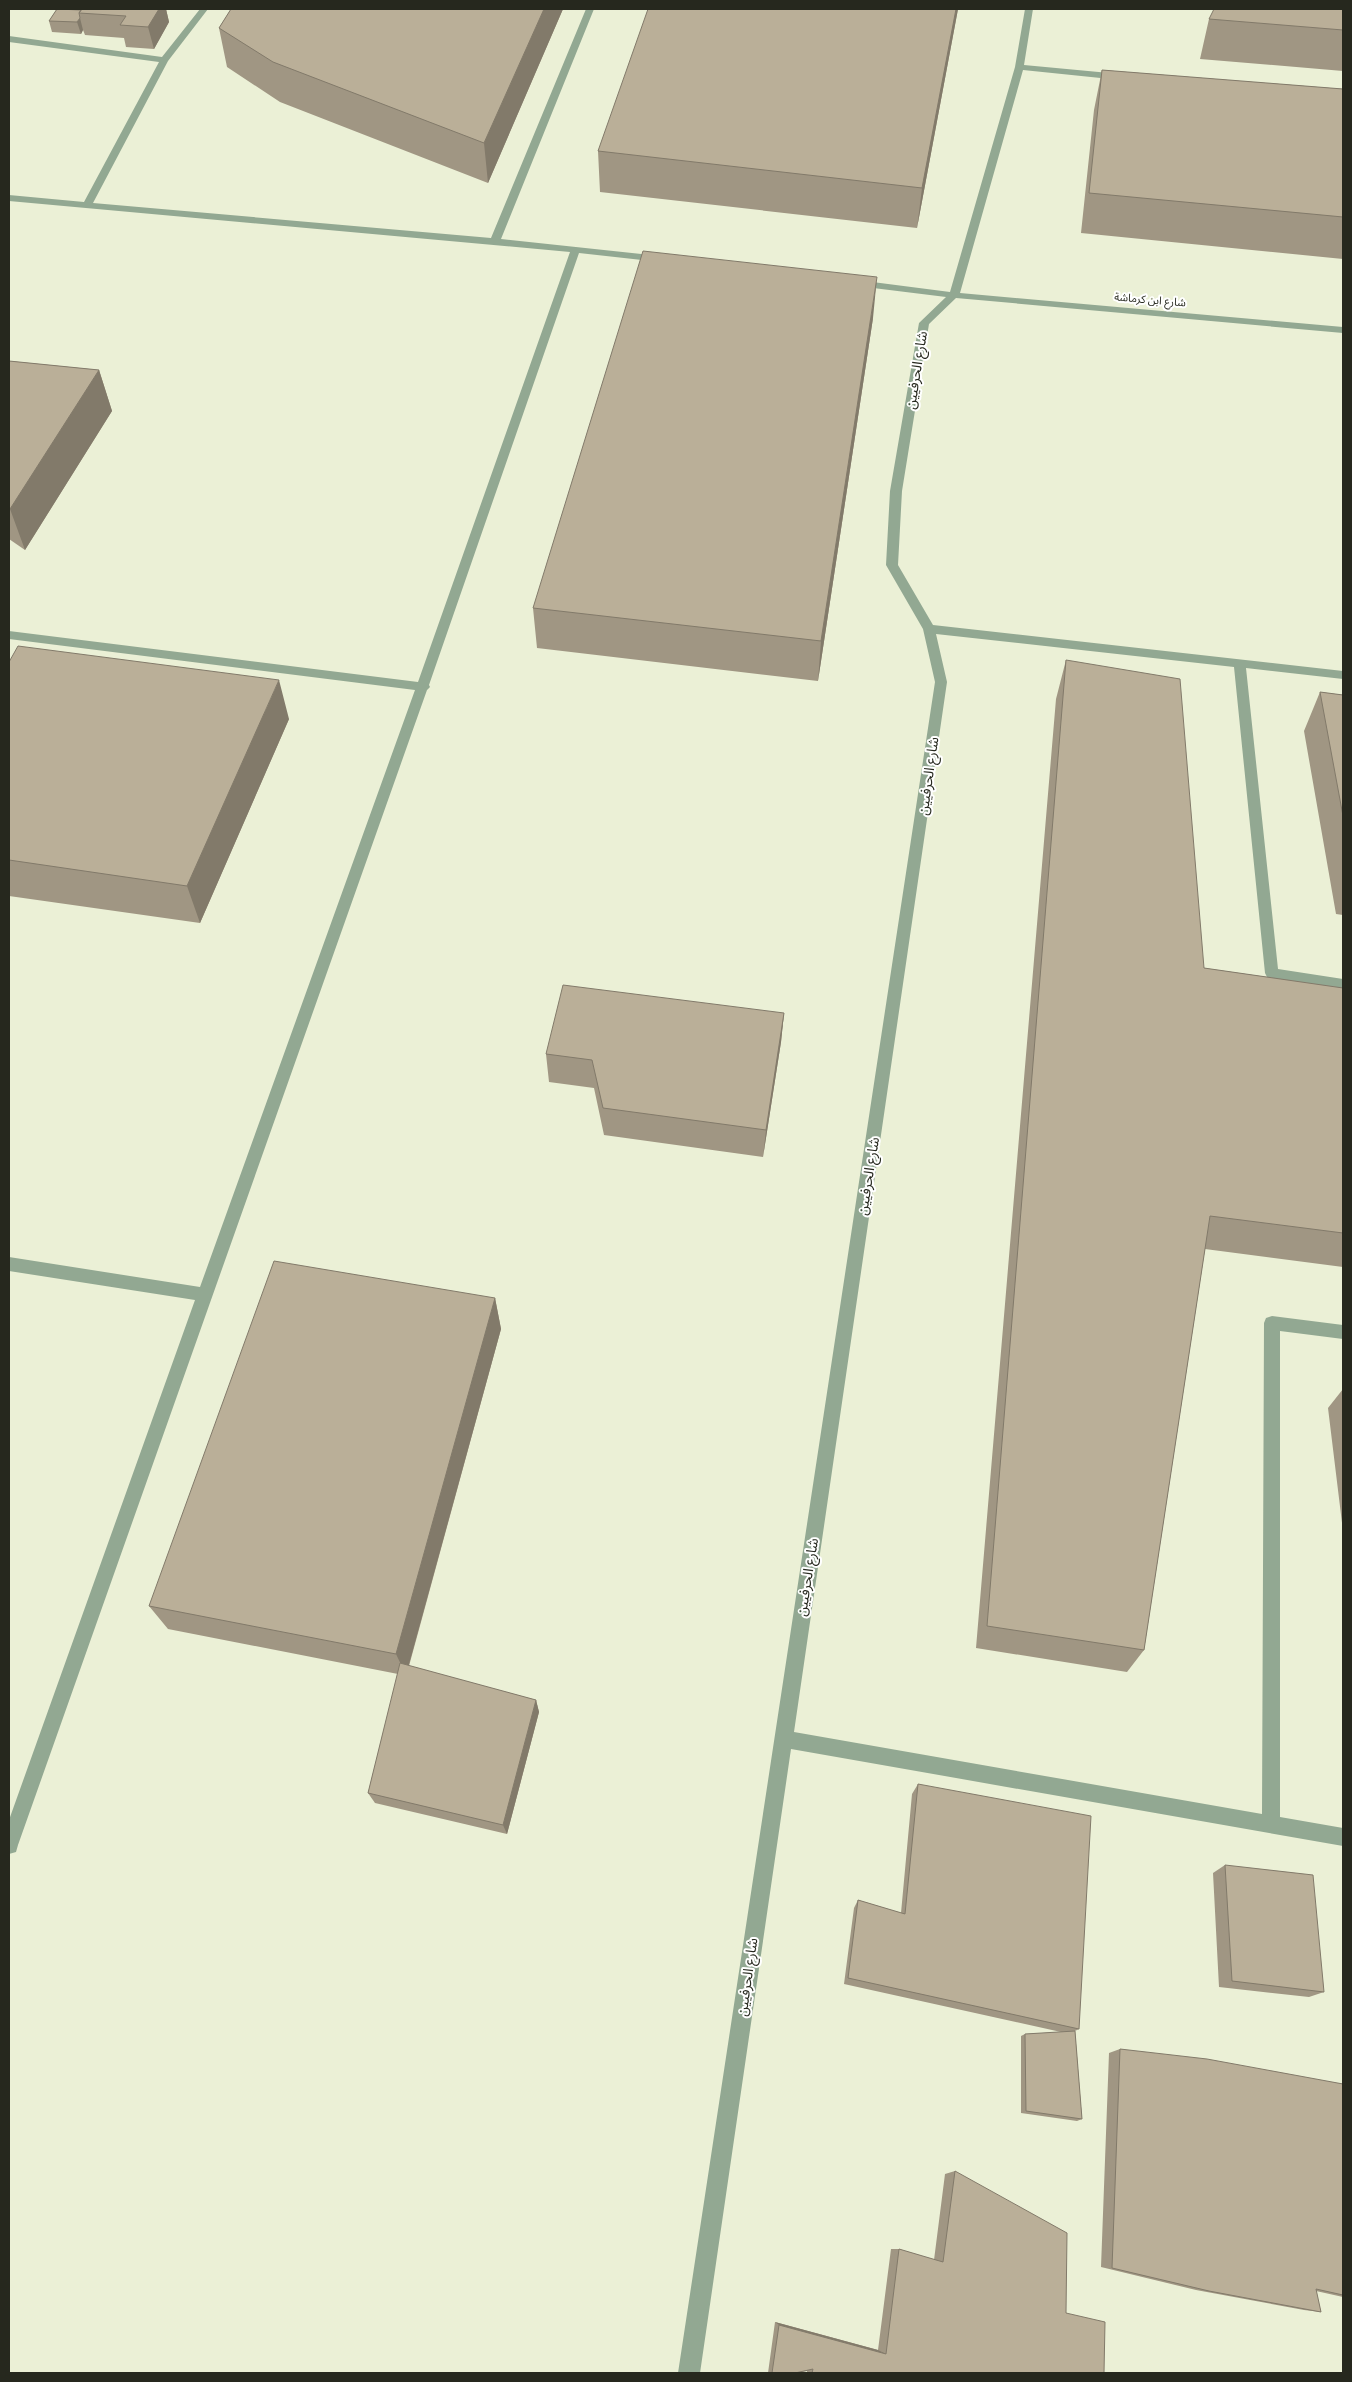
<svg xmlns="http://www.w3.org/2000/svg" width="1352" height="2382" viewBox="0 0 1352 2382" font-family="Roboto,'Noto Sans Arabic',sans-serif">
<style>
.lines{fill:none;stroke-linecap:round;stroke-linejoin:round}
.street{fill:#92a892;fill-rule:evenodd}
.wall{fill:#a09683}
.shaded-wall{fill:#827a6a}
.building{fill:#baaf98;stroke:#827a6a}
.labels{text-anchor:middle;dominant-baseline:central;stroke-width:4;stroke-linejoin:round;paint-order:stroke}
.far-street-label{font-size:11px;fill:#26281e;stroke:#fff}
.street-label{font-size:14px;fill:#26281e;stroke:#fff}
</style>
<rect width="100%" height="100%" fill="#ebf0d6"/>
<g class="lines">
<path class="street" d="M200,9H208L168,61L93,203L491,238L586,9H594L501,239L660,256L665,259L660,262L579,253L429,685L430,687L427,690L18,1845L16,1852L9,1854V1820L195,1300L9,1271V1257L200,1287L415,690L9,639V631L418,682L570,252L9,201V195L84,202L159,62L9,42V36L162,57Z
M1025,9H1033L1024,65L1120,74L1124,77L1120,80L1023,70L960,293L1343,327V333L956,298L929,324L902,491L898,565L933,625L1343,671V679L1246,668L1278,969L1343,979V989L1272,978L1267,977L1265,973L1234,667L936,634L947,682L794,1732L1262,1814L1264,1323L1266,1318L1272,1316L1343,1325V1339L1280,1331V1817L1343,1828V1846L791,1749L700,2373H678L935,682L923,629L886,565L890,491L919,323L946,297L857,286L852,283L857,280L950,292L1015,67Z"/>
</g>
<path class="wall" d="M57,9H166L169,22L154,49L126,47L124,38L85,35L83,30L81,34L52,32L49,21Z
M231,9H563L488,183L280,102L227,67L219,28Z
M958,9L917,228L600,192L598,151Z
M1343,9V71L1200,59L1209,19Z
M1102,70L1343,89V259L1081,233L1094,110Z
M873,318L818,681L537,648L533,608Z
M9,361L99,370L112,411L25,550L9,539Z
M1066,660L1204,968L1343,988V1267L1205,1249L1144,1650L1127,1672L976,1648L1056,699Z
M9,662L289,719L200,923L9,896Z
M1320,692L1343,695V915L1336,914L1304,731Z
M784,1013L781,1042L763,1157L604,1135L594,1088L549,1082L546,1054Z
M495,1298L501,1329L409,1666L536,1700L539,1712L507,1834L375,1803L368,1793L398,1674L168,1629L149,1606Z
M1343,1389V1531L1328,1408Z
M918,1784L1079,2029L1075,2031L1082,2119L1077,2121L1021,2113V2036L1025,2034L1061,2032L844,1984L854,1908L858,1900L901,1913L912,1794Z
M1225,1865L1324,1992L1309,1997L1219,1987L1213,1873Z
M1120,2049L1343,2084V2297L1316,2291L1321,2312L1304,2310L1196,2290L1101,2267L1109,2053Z
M955,2171L1066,2313L1104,2373H807V2371L795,2373H768L775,2322L878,2350L891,2249H899L934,2260L945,2174Z"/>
<path class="shaded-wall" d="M157,9H166L169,22L154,49L148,27Z
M544,9H563L488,183L484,143Z
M956,9H958L917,228L922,188Z
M80,18L83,30L81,34L77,22Z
M877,277L873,318L818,681L821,641Z
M99,370L112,411L25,550L10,509Z
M279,680L289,719L200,923L187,886Z
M784,1013L781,1042L763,1157L766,1130Z
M495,1298L501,1329L406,1675L396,1654Z
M536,1700L539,1712L507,1834L503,1825Z
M775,2322L878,2350L886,2354L779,2325Z"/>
<path class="building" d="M57,9L81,10L79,13L80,18L77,22L49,21Z
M82,9H159L148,27L120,25L126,16L79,13Z
M231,9H544L484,143L273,62L219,28Z
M648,9H956L922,188L598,151Z
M1214,9H1343V30L1209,19Z
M1102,70L1343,89V217L1089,193Z
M643,251L877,277L821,641L533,608Z
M9,361L99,370L10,509L9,508Z
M18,646L279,680L187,886L9,860V662Z
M1066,660L1180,679L1204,968L1343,988V1233L1210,1216L1144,1650L987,1626Z
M1320,692L1343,695V816Z
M563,985L784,1013L766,1130L603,1108L592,1060L546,1054Z
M274,1261L495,1298L396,1654L149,1606Z
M400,1663L536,1700L503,1825L368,1793Z
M918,1784L1091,1816L1079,2029L848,1978L858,1900L905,1914Z
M1225,1865L1313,1875L1324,1992L1232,1981Z
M1075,2031L1082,2119L1026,2111L1025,2034Z
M1120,2049L1207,2059L1343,2084V2295L1316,2289L1321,2312L1209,2291L1112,2268Z
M955,2171L1067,2233L1066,2313L1105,2322L1104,2373H812L813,2369L795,2373H772L779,2325L886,2354L899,2249L943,2262Z"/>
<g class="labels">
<g class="far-street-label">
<text transform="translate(1150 300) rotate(5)">شارع ابن كرماشة</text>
</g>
<g class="street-label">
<text transform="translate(916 370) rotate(-81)">شارع الحرفيين</text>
<text transform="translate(928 776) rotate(-82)">شارع الحرفيين</text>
<text transform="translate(868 1176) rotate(-81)">شارع الحرفيين</text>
<text transform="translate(807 1577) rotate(-81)">شارع الحرفيين</text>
<text transform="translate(747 1977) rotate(-82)">شارع الحرفيين</text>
</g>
</g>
<rect width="1352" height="2382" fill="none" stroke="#26281e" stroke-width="20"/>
</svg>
